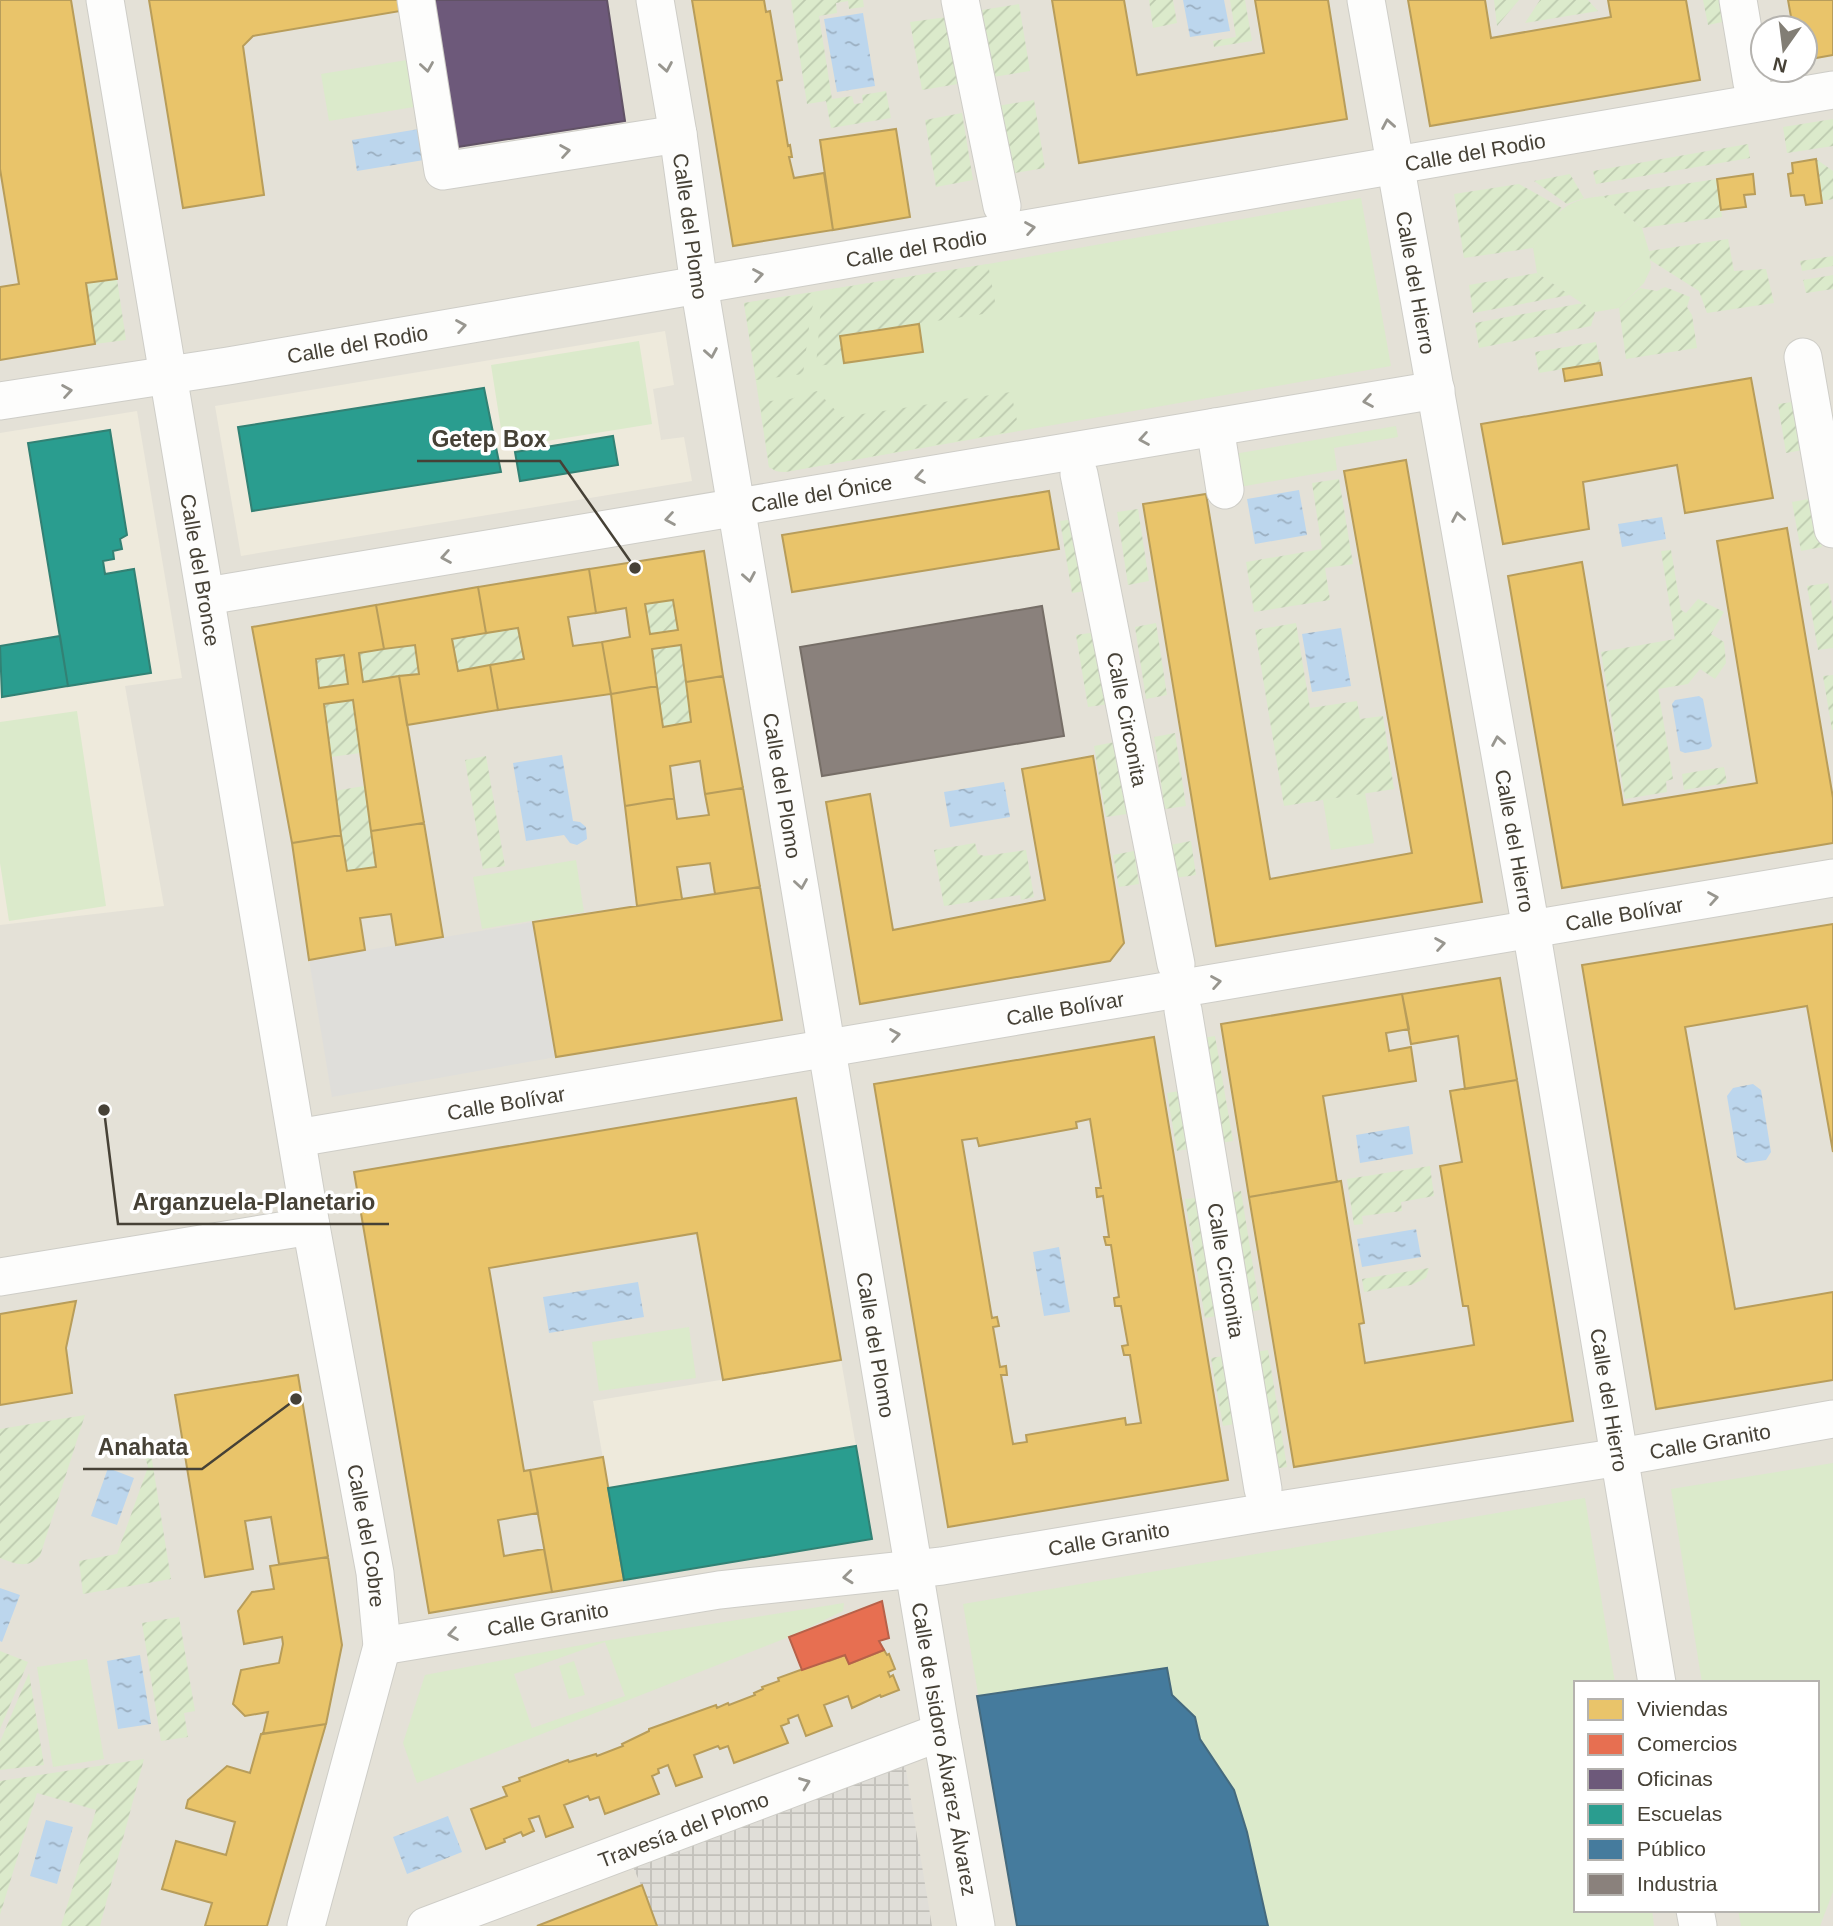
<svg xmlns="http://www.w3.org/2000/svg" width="1833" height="1926" viewBox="0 0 1833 1926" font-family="Helvetica,sans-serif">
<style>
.residential{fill:#e4e1d7;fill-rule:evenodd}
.industrial{fill:url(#industrial-grid)}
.education{fill:#eeeadc}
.park{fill:#dbeacb;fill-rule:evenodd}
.garden{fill:url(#garden-furrows)}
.parking{fill:#dfdeda}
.water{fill:url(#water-ripples)}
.homes{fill:#e9c46a;stroke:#b89d5a;stroke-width:2;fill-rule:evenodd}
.shops{fill:#e76f51;stroke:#b76149;stroke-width:2}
.offices{fill:#6d597a;stroke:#615266;stroke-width:2}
.schools{fill:#2a9d8f;stroke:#328174;stroke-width:2}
.public{fill:#457b9d;stroke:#456a7e;stroke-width:2}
.industry{fill:#8a817c;stroke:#766e67;stroke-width:2}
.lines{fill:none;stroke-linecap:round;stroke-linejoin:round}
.minor-casing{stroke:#cecdc7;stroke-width:39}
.minor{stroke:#fdfdfc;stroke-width:37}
.oneway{stroke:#98968f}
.labels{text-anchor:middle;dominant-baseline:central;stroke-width:7;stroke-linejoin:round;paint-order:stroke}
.street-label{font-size:21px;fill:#464136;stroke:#fff}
.leader{fill:none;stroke:#464136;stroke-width:2.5}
.callout-dot{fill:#464136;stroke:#fff;stroke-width:2.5}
.callout-label{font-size:23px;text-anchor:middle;font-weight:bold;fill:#464136;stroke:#fff;stroke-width:7;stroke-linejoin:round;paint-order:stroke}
</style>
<defs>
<pattern id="industrial-grid" width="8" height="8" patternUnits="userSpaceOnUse" patternTransform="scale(1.75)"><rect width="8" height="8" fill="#e0ded8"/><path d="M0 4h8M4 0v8" fill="none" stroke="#c2c0ba"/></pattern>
<pattern id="garden-furrows" width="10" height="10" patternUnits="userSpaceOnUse" patternTransform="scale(1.75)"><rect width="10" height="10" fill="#dbeacb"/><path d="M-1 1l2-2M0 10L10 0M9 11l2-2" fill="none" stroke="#bdcaaf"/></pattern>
<pattern id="water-ripples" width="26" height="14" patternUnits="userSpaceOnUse" patternTransform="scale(1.75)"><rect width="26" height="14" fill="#bcd6ed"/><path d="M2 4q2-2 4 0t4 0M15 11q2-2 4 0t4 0" fill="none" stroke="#9bafc1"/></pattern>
</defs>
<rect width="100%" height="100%" fill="#f0efea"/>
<path class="residential" d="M0,0H1833V1926H0ZM1763,28H1805V70H1763ZM1576,1683H1817V1910H1576Z"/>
<path class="industrial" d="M902,1746L932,1926H537L641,1885L626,1851Z"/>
<path class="education" d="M665,331L674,385L653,389L661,440L684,437L692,481L241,556L215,406Z
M137,411L182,678L125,686L164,906L0,925V433Z
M841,1360L872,1539L624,1580L593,1401Z"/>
<path class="park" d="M413,59L420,106L329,121L321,74Z
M1603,196L1642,228L1649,251L1651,268L1644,283L1619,308L1595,312L1537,273L1533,248C1557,215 1559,200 1603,196Z
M1361,198L1391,366L785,472L776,471L769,467L744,303L988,264Z
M639,341L652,424L504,448L491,365Z
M1396,426L1398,437L1334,448L1337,470L1234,488L1228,455Z
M77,711L106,906L9,921L0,863V722Z
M1365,793L1374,843L1331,850L1323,800Z
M576,860L584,912L482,929L473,877Z
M689,1327L696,1378L599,1391L592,1342Z
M1833,1463V1892L1820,1926H1741L1738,1910H1817V1683H1702L1671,1489Z
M1585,1498L1615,1683H1576V1910H1652L1654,1926H1017L963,1604Z
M844,1603L843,1611L789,1637L417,1783L403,1743L425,1675L597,1642ZM605,1642L625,1696L532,1728L514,1674Z
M87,1659L104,1759L53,1767L37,1667Z
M574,1661L585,1695L569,1699L559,1666Z"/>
<path class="garden" d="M791,0H863L864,7L849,9L848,1L836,3L837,13L819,16L832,99L852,96L854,104L863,103L862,95L886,91L891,118L831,128L826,101L807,104Z
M1149,0H1173L1177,23L1153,28Z
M1230,0H1245L1252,41L1214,47L1213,41L1236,37Z
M1494,0H1519L1497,26Z
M1540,0H1588L1598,11L1525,23Z
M1703,0H1729L1732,20L1708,25Z
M1019,4L1030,71L993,77L982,10Z
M947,17L958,84L922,90L910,22Z
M1034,100L1045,168L1008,174L997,106Z
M962,113L973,180L936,187L925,120Z
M1833,119V146L1787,153L1783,127Z
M1748,144L1750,158L1596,184L1593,171Z
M1816,159L1833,171V199L1822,201Z
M1570,174L1584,198L1567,204L1534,181Z
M1717,179L1722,217L1642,228L1603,196Z
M1519,184L1562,208L1533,248L1464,258L1454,194Z
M1728,239L1734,271L1766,269L1774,303L1707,313L1699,291L1650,260L1649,251Z
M1833,256V266L1802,271L1800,261Z
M988,264L997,312L840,335L844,363L816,366L820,317L833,289Z
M1537,273L1570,295L1473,313L1469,285Z
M1833,275V289L1806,293L1803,280Z
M117,279L126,340L95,344L86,283Z
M1665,287L1690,297L1687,307L1692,315L1697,348L1626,359L1619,308L1640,288L1657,291Z
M817,292L811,312L803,374L756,380L744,303Z
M1583,303L1595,312L1591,326L1479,348L1475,323Z
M1596,342L1600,363L1539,373L1535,352Z
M817,391L842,417L1011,392L1019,430L785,472L776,471L769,467L760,402L790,399Z
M1799,401L1808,449L1786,453L1778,404Z
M1339,479L1353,564L1325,568L1330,600L1254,612L1246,562L1322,549L1312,483Z
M1814,498L1822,547L1801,551L1792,502Z
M1138,509L1149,581L1128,585L1117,512Z
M1081,518L1093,590L1072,593L1060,521Z
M1671,550L1681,610L1686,613L1698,599L1724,612L1711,634L1724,642L1726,663L1715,679L1700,669L1688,684L1658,689L1673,779L1666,781L1667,792L1625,799L1601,652L1675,639L1661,551Z
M1828,583L1833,610V648L1818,650L1807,586Z
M673,600L678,630L650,634L646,604Z
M1156,623L1167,695L1146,699L1135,627Z
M1296,623L1310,708L1357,701L1360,719L1383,716L1394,789L1284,806L1255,630Z
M518,628L524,659L458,671L452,639Z
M1097,632L1109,704L1088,707L1076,635Z
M415,645L419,674L363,682L359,653Z
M681,645L691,722L663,727L652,649Z
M344,655L348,684L319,688L316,659Z
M1833,675V730H1832L1823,676Z
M353,700L360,753L331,757L324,704Z
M1175,733L1186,806L1165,809L1154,737Z
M1115,742L1127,814L1106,817L1094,746Z
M486,756L505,866L483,869L465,760Z
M1724,767L1727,783L1684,790L1682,774Z
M364,786L376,867L347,871L334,791Z
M1191,841L1196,875L1175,878L1170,845Z
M975,843L978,854L984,856L1026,850L1034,897L1021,900L1020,895L944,906L934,850Z
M1134,851L1139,884L1119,887L1113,855Z
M1215,1036L1233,1141L1214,1144L1196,1039Z
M1179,1091L1189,1149L1177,1151L1167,1093Z
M1430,1166L1434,1196L1401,1202L1402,1211L1362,1216L1363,1224L1354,1225L1347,1179Z
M1241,1191L1260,1310L1242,1313L1222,1194Z
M1197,1198L1217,1316L1205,1318L1185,1199Z
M1429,1268L1426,1278L1411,1285L1364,1292L1362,1279Z
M1268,1350L1287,1467L1267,1470L1248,1353Z
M1223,1356L1235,1424L1223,1426L1211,1358Z
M85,1415L40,1556C28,1569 15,1564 0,1558V1429Z
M148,1435L171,1579L83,1594L79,1561L117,1554L148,1467L139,1437Z
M179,1617L195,1711L184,1713L188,1737L161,1741L142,1623Z
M0,1651L28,1662L0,1729Z
M29,1673L44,1765L0,1770V1742Z
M144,1759L100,1926H61L96,1810L37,1793L0,1915V1781Z"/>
<path class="parking" d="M533,922L556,1057L332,1097L309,960Z"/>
<path class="water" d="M1183,0H1224L1230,31L1190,37Z
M863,13L875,86L837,92L824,19Z
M425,128L430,159L357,171L352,140Z
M1299,490L1307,535L1255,544L1247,499Z
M1662,517L1666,539L1622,547L1618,524Z
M1341,628L1351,686L1312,692L1302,634Z
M1699,696L1703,699L1712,746L1709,749L1685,753L1680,751L1672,704L1675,700Z
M562,755L573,821L580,822L586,827L587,839L577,845L570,843L564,835L526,841L513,763Z
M1004,782L1010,817L950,827L944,792Z
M1753,1084L1761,1090L1771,1152L1766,1160L1746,1163L1737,1157L1727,1096L1733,1088Z
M1409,1126L1413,1154L1360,1163L1356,1135Z
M1416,1229L1421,1257L1362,1267L1357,1239Z
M1059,1247L1070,1312L1044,1316L1033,1252Z
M638,1282L644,1317L549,1333L543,1297Z
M108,1468L134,1478L117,1525L91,1516Z
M0,1588L20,1595L2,1642L0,1641Z
M140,1655L151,1724L118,1729L107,1661Z
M448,1816L462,1852L407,1874L393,1837Z
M46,1820L73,1827L57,1884L30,1876Z"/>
<path class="homes" d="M0,0H71L117,279L86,283L95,344L0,360V287L19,284L0,169Z
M149,0H410L412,9L253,36L243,46L264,195L183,208Z
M692,0H764L766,12L770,11L782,80L777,81L788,146L790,145L792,157H789L794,178L824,173L833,230L733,246Z
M1052,0H1124L1137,75L1264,53L1255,0H1328L1347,119L1079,163Z
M1408,0H1485L1491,38L1611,17L1608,0H1686L1700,80L1430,126Z
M1788,0H1833V55L1805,60V28H1793Z
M896,129L910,217L833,230L820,140Z
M1816,159L1822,203L1806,205L1804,195L1791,196L1788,174L1793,173L1792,163Z
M1753,174L1755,194L1744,195L1746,207L1721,210L1717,179Z
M919,324L923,352L844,363L840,336Z
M1600,363L1602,375L1565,381L1563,369Z
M1751,378L1773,498L1685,513L1677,465L1583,482L1589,529L1503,544L1481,424Z
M1406,460L1482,902L1216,946L1143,504L1206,494L1270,879L1412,853L1344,471Z
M1049,491L1059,549L792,592L782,535Z
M1787,528L1833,798V843L1562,888L1508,576L1582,562L1623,805L1757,783L1717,541Z
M704,551L723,676L686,682L681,645L652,649L657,686L611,694L602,642L630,637L626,608L596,613L589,569ZM673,600L678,630L650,634L645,604Z
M589,569L596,613L568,617L573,646L602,642L611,694L498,710L490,665L524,659L518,628L486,633L478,587Z
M478,587L486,633L452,639L458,671L490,665L498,710L407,725L399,676L419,674L415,645L384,649L376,605Z
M376,605L384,649L359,653L363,682L399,676L424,823L371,831L353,700L324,704L341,835L292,843L252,627ZM344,655L348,684L319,688L316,659Z
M723,676L743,788L705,794L700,761L670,766L674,798L625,806L611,694L657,686L663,727L691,722L686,682Z
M1093,756L1124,943L1110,961L860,1004L826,802L870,794L893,930L1045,900L1022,769Z
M743,788L760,887L715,894L710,863L677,867L682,899L637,906L625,806L674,798L677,819L709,815L705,794Z
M424,823L443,937L396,945L391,914L360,918L365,950L309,960L292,843L341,835L347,871L376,867L371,831Z
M760,887L782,1020L556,1057L533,922Z
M1833,924V1152L1807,1006L1685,1027L1735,1309L1833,1292V1380L1656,1409L1582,965Z
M1500,978L1517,1080L1465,1089L1458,1036L1411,1044L1402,994Z
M1402,994L1409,1029L1386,1033L1389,1051L1411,1047L1416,1081L1323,1096L1337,1182L1249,1197L1221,1024Z
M1154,1037L1228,1480L948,1527L874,1084ZM1090,1119L1101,1188H1096L1097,1197L1103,1196L1109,1237H1104L1106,1245H1111L1119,1297L1114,1298L1115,1306H1121L1128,1345L1122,1346L1124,1355H1130L1141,1423L1126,1425L1125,1418L1026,1435L1027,1442L1013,1444L1001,1375H1007L1006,1366L1000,1367L993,1327L999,1326L997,1317L992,1318L962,1140L977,1138L979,1146L1077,1128L1076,1122Z
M1517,1080L1573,1421L1294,1467L1249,1197L1341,1181L1364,1323L1359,1324L1365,1363L1474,1345L1468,1306H1463L1440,1166L1462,1162L1450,1091Z
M796,1098L841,1360L723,1380L697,1233L489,1268L524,1471L530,1470L538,1513L498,1520L504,1556L544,1549L552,1592L429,1613L354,1172Z
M76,1301L66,1348L72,1393L0,1405V1314Z
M298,1375L328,1557L279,1564L271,1517L245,1521L253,1569L205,1577L175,1395Z
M603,1457L624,1580L552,1592L530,1470Z
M328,1557L342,1645L326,1724L263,1734L268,1712L245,1716L233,1704L241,1670L279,1663L283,1644L282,1637L244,1644L238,1611L252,1592L274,1589L270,1566Z
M884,1650L887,1655L889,1654L895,1669L888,1672L890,1677L893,1675L899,1690L881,1697L880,1695L852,1708L848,1696L824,1705L832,1726L806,1736L798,1715L788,1719L789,1723L781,1726L788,1743L734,1763L728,1746L720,1749L718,1746L694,1755L702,1777L676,1786L668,1765L658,1769L659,1773L652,1776L659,1794L605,1814L599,1797L590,1800L588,1796L564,1805L573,1827L546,1837L539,1816L529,1819L534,1831L523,1836L521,1832L504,1839L505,1842L486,1849L471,1809L507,1796L503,1787L520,1781L519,1778L568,1760L569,1762L596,1754L597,1756L623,1746L622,1744L649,1731V1729L716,1705L717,1708L728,1703L729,1705L755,1695L754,1693L763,1689L762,1687L779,1681L778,1678L828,1660L829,1661L845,1655L849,1664Z
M326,1724L267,1926H205L212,1903L162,1889L176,1841L226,1855L235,1822L186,1808L188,1800L227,1766L250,1773L261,1734Z
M642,1885L657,1926H537Z"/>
<path class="shops" d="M882,1601L889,1638L879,1641L884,1650L849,1664L845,1655L802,1670L789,1637Z"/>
<path class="offices" d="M428,0H607L625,121L451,148Z"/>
<path class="schools" d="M484,388L501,472L252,511L238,427Z
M110,430L127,535L120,539L122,549L113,551L114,559L103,561L105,574L134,569L151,673L68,686L28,443Z
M613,436L618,465L520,481L515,452Z
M60,636L68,686L2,697L0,646Z
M856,1446L872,1539L624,1580L608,1488Z"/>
<path class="public" d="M1167,1668L1172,1695L1195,1717L1200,1739L1234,1790L1247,1832L1268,1926H1017L977,1696Z"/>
<path class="industry" d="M1042,606L1064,736L822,776L800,647Z"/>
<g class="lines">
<defs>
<g id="minor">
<path id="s1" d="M105,0L311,1226L375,1573L382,1646L306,1926"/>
<path d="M416,0L443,171L678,134"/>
<path id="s2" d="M655,0L678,134L699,285L941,1732L976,1926"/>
<path d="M960,0L1002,206"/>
<path id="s3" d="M1366,0L1531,929L1657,1683"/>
<path d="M1738,0L1752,83"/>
<path d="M1803,357L1833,529"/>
<path id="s4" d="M0,401L228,366L1833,90"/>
<path d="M1215,427L1225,490"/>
<path id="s5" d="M1079,474L1176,964"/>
<path id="s6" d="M207,596L1436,390"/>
<path id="s7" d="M1183,1010L1263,1489"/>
<path id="s8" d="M297,1138L1833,878"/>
<path d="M0,1277L311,1226"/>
<path id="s9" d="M382,1646L719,1590L942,1566L1267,1512L1620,1457L1833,1419"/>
<path d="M1695,1910L1698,1926"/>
<path id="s10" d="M426,1926L941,1732"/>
</g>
</defs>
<use href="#minor" class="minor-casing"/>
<use href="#minor" class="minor"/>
</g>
<defs><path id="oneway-chevron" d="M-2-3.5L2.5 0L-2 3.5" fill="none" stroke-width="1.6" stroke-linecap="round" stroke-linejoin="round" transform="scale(1.75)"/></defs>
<g class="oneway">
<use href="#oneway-chevron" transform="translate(427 67) rotate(81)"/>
<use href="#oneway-chevron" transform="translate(666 67) rotate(80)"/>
<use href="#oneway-chevron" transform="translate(1388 124) rotate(-100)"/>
<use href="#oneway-chevron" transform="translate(565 151) rotate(-9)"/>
<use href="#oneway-chevron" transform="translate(1030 228) rotate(-10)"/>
<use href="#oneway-chevron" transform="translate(758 275) rotate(-10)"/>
<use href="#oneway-chevron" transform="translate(461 326) rotate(-10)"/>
<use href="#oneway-chevron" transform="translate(711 353) rotate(80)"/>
<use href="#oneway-chevron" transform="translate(67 391) rotate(-9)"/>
<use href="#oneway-chevron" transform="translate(1368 401) rotate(170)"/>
<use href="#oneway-chevron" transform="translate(1144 439) rotate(170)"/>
<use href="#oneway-chevron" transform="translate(920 477) rotate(170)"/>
<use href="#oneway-chevron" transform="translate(1458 517) rotate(-100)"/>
<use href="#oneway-chevron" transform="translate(670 519) rotate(171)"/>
<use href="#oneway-chevron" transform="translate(446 557) rotate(170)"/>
<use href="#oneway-chevron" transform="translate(749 577) rotate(80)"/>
<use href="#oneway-chevron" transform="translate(1498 741) rotate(-100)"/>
<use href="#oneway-chevron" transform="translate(801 884) rotate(81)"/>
<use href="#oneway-chevron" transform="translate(1713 898) rotate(-10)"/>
<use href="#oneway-chevron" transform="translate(1440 944) rotate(-9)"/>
<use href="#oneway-chevron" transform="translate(1216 982) rotate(-10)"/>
<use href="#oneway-chevron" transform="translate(895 1035) rotate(-9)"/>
<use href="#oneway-chevron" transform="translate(848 1577) rotate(174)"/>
<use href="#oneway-chevron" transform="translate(453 1634) rotate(171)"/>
<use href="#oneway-chevron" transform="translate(805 1783) rotate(-21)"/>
</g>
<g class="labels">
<g class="street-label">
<text stroke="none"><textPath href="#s4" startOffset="1496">Calle del Rodio</textPath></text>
<text stroke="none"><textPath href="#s2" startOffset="229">Calle del Plomo</textPath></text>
<text stroke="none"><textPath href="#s4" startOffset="929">Calle del Rodio</textPath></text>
<text stroke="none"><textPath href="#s3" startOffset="287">Calle del Hierro</textPath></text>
<text stroke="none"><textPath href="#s4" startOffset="362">Calle del Rodio</textPath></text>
<text stroke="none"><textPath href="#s6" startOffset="623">Calle del Ónice</textPath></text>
<text stroke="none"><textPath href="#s1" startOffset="578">Calle del Bronce</textPath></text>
<text stroke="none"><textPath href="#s5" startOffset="250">Calle Circonita</textPath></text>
<text stroke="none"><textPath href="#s2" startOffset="796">Calle del Plomo</textPath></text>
<text stroke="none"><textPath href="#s3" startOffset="854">Calle del Hierro</textPath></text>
<text stroke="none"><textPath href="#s8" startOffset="1346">Calle Bolívar</textPath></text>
<text stroke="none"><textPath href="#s8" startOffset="779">Calle Bolívar</textPath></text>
<text stroke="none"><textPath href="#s8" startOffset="212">Calle Bolívar</textPath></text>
<text stroke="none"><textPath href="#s7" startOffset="264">Calle Circonita</textPath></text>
<text stroke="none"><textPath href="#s2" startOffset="1363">Calle del Plomo</textPath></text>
<text stroke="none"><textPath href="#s3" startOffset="1421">Calle del Hierro</textPath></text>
<text stroke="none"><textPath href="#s9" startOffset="1344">Calle Granito</textPath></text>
<text stroke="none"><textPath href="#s1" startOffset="1558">Calle del Cobre</textPath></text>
<text stroke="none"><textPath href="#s9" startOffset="735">Calle Granito</textPath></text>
<text stroke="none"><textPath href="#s9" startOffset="168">Calle Granito</textPath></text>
<text stroke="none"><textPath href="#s2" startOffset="1773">Calle de Isidoro Álvarez Álvarez</textPath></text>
<text stroke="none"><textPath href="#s10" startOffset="275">Travesía del Plomo</textPath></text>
</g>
</g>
<path class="leader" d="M635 568L560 461H417M104 1110L118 1224H389M296 1399L202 1469H83"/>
<g class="callout-dot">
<circle cx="635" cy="568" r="7"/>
<circle cx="104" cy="1110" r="7"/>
<circle cx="296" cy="1399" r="7"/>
</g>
<g class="callout-label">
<text x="489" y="447">Getep Box</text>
<text x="254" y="1210">Arganzuela-Planetario</text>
<text x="143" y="1455">Anahata</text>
</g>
<rect x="1574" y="1681" width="245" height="231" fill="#ffffff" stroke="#b5b3af" stroke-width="2"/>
<rect x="1588" y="1699" width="35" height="21" fill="#e9c46a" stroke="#b5b3af" stroke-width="2"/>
<text x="1637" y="1716" font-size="21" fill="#464136">Viviendas</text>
<rect x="1588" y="1734" width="35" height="21" fill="#e76f51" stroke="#b5b3af" stroke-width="2"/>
<text x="1637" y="1751" font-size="21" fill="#464136">Comercios</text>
<rect x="1588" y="1769" width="35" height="21" fill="#6d597a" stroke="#b5b3af" stroke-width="2"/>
<text x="1637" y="1786" font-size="21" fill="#464136">Oficinas</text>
<rect x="1588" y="1804" width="35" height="21" fill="#2a9d8f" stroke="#b5b3af" stroke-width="2"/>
<text x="1637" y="1821" font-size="21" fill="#464136">Escuelas</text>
<rect x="1588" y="1839" width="35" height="21" fill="#457b9d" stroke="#b5b3af" stroke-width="2"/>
<text x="1637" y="1856" font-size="21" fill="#464136">Público</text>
<rect x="1588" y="1874" width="35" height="21" fill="#8a817c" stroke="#b5b3af" stroke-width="2"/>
<text x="1637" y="1891" font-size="21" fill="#464136">Industria</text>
<g transform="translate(1784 49) rotate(194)"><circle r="33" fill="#ffffff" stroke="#b5b3af" stroke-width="2"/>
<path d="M0-5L12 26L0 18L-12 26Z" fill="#827e75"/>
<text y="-10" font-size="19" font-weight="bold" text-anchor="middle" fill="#464136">N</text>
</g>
</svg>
